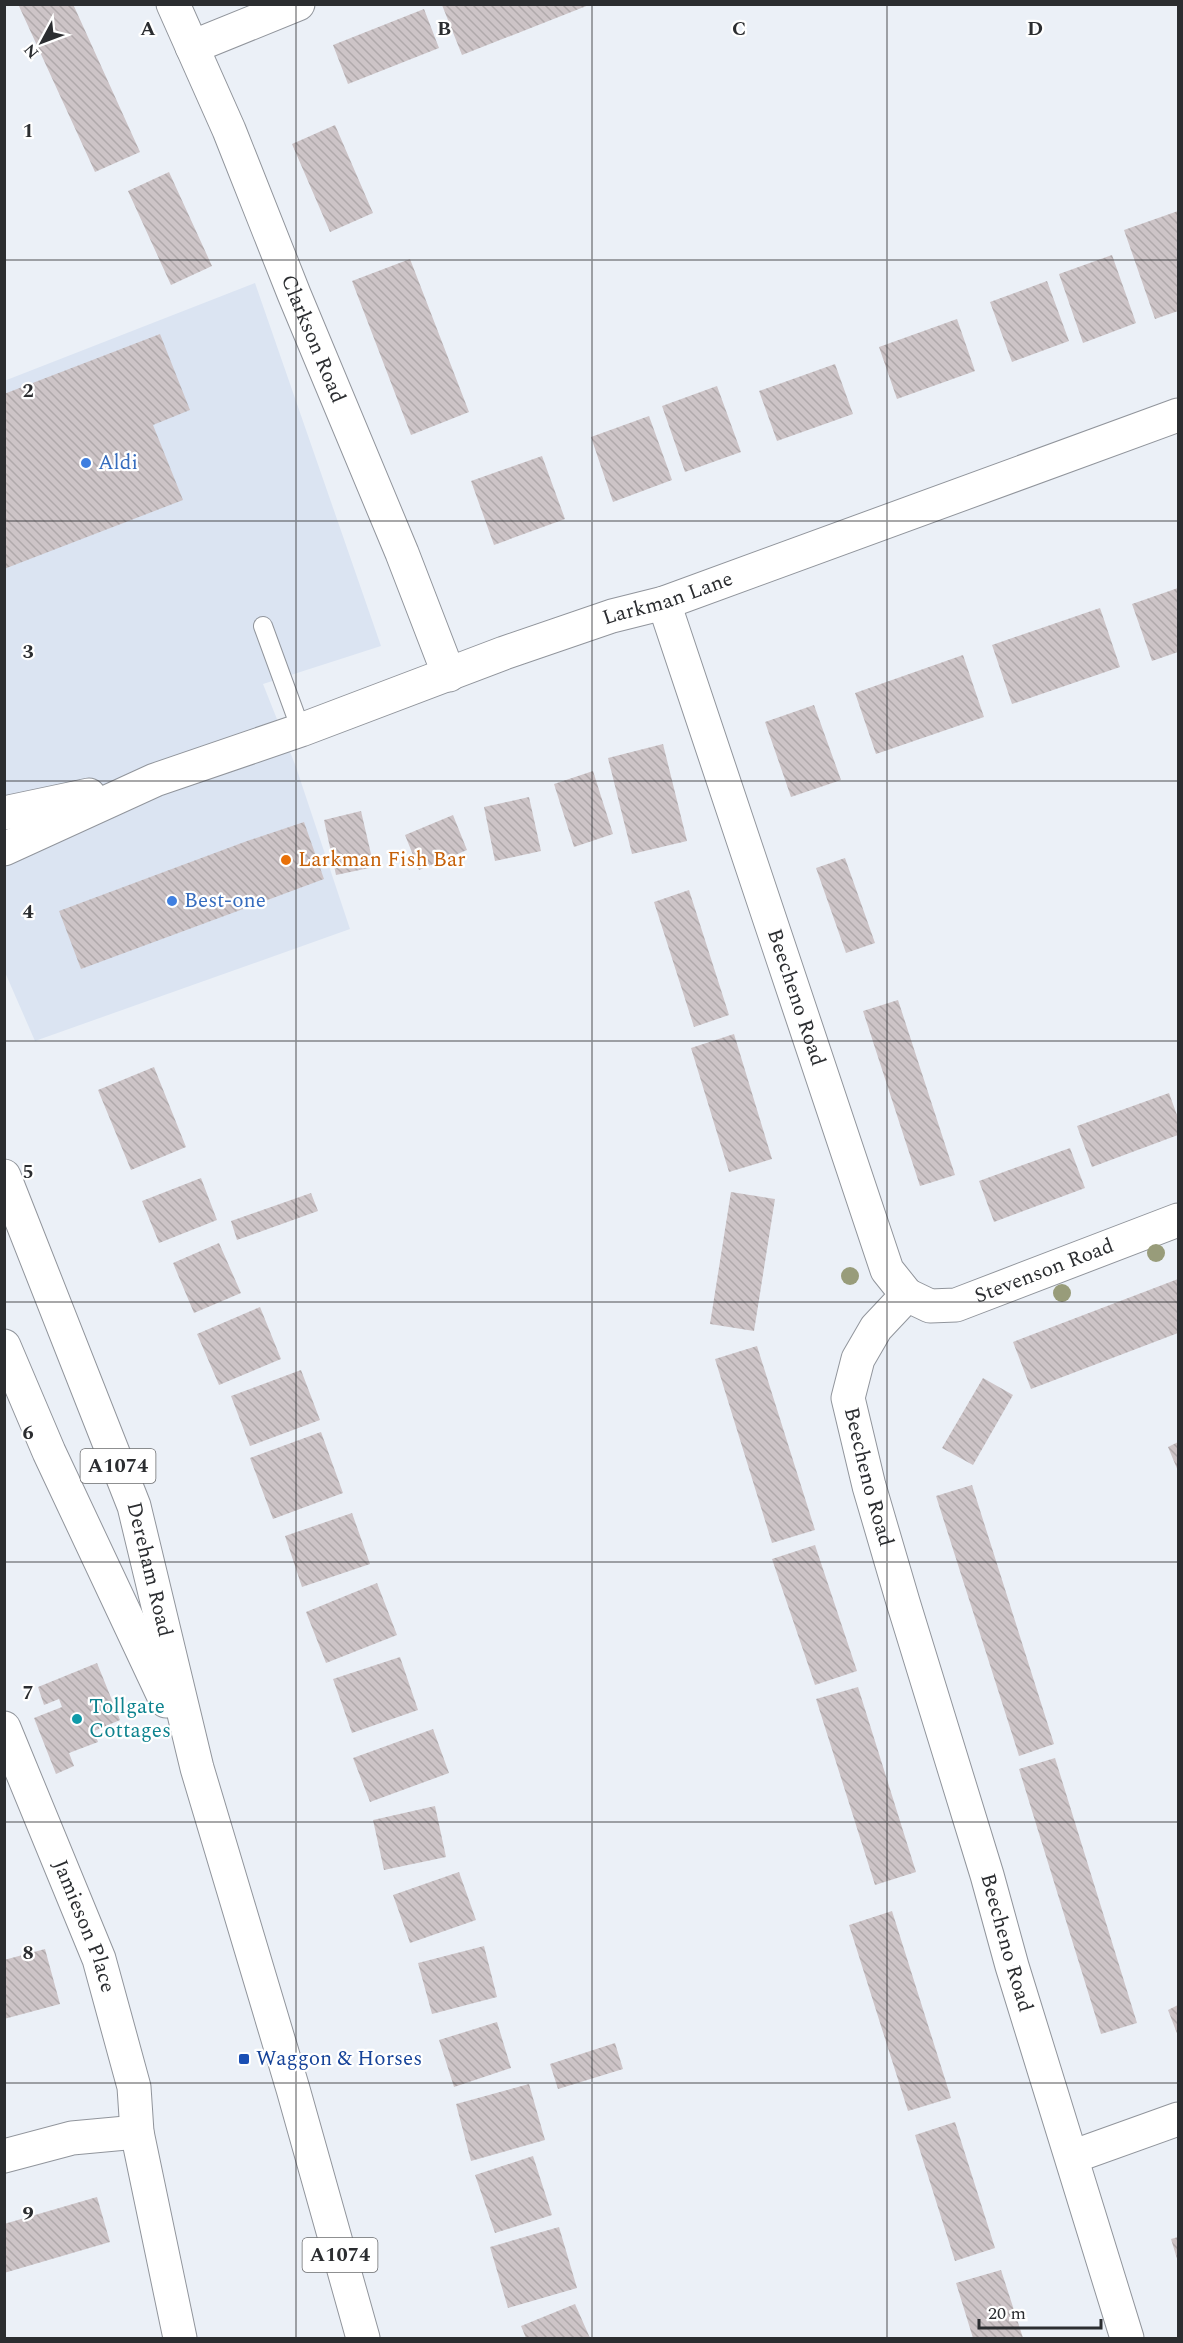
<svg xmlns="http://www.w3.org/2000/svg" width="1183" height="2343" viewBox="0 0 1183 2343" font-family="Spectral,serif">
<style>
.built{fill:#dbe4f2}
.building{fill:url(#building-back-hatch)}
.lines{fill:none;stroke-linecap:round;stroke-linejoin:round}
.service-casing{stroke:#91959c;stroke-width:20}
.minor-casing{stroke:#91959c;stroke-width:35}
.trunk-casing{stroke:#91959c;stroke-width:35}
.service{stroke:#fff;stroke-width:18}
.minor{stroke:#fff;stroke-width:33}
.trunk{stroke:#fff;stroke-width:33}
.tree{fill:#989c7a}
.grid{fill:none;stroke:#2b2d30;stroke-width:1.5;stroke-opacity:0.55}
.shop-dot{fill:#3f7fe0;stroke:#fff;stroke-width:2}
.food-dot{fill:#e8710a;stroke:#fff;stroke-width:2}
.culture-dot{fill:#0f9aa8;stroke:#fff;stroke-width:2}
.transit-dot{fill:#1a4fb4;stroke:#fff;stroke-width:2}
.labels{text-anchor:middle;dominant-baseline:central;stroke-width:4.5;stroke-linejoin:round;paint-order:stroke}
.shield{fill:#fff;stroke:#6b6c6e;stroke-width:1.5}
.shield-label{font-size:20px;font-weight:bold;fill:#2b2d30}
.street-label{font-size:21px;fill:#2b2d30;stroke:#fff}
.shop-label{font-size:21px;fill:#366cbe;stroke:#fff;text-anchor:start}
.food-label{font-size:21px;fill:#c56008;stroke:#fff;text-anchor:start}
.culture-label{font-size:21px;fill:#0d838f;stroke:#fff;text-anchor:start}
.transit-label{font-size:21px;fill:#164399;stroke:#fff;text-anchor:start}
.grid-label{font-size:20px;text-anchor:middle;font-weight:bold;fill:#2b2d30;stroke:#fff;stroke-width:4.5;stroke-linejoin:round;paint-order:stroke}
</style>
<defs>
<pattern id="building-back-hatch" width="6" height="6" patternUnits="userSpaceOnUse" patternTransform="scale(1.5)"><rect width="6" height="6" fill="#cdc4c7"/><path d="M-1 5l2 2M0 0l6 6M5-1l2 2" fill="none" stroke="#b0a9ab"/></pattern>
</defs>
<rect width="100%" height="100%" fill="#ebf0f7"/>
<path class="built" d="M255,283L381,646L263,684L296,767L350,929L35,1041L4,970V381Z"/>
<path class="building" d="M18,4H73L140,152L95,172Z
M444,4H589V5L462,55L442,5Z
M424,9L439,48L348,84L333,45Z
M335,125L373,213L330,232L292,144Z
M169,172L212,266L171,285L128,191Z
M1178,211V311L1155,319L1124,230Z
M1112,255L1136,323L1083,343L1059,274Z
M410,259L469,412L411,435L352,281Z
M1047,281L1069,341L1012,362L990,302Z
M957,319L975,371L897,399L879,347Z
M160,334L190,410L153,425L183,500L4,569V394Z
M835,364L853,414L777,441L759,391Z
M717,386L741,452L685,472L662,406Z
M649,416L672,480L613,502L591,437Z
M542,456L565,519L494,545L471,481Z
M1178,588V652L1152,661L1132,604Z
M1100,608L1120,667L1012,704L992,645Z
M963,655L984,717L876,754L855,693Z
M814,705L841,780L791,797L765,722Z
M663,744L687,841L632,854L608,758Z
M593,771L613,834L574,847L554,784Z
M529,797L541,851L495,861L484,807Z
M361,811L374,867L336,875L324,820Z
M453,815L467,850L419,870L405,835Z
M304,822L324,879L81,969L59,911L247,841Z
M845,858L875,943L846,953L816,868Z
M689,890L729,1015L694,1027L654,902Z
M898,1000L955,1175L920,1186L863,1011Z
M734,1034L772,1159L729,1172L691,1048Z
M154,1067L186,1147L131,1170L98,1090Z
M1169,1093L1178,1118V1135L1092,1167L1077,1126Z
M1070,1148L1085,1188L994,1222L979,1181Z
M201,1178L217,1220L159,1243L142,1201Z
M731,1192L775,1199L754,1331L710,1324Z
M311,1193L318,1211L237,1240L231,1221Z
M219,1243L241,1293L194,1313L173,1263Z
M1178,1279V1333L1031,1389L1013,1342Z
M260,1307L281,1359L219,1385L197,1334Z
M757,1346L815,1530L772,1543L715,1359Z
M301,1370L320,1420L250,1446L231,1396Z
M983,1378L1013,1395L973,1465L942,1448Z
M321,1432L343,1493L273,1519L250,1458Z
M1178,1442V1471L1168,1447Z
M972,1485L1054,1744L1019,1756L936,1496Z
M352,1513L370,1564L302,1587L285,1536Z
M815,1545L857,1671L815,1685L772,1559Z
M377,1583L397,1635L326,1663L306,1612Z
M400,1657L418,1710L352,1733L333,1679Z
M97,1663L120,1720L94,1731L98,1742L69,1753L74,1766L56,1774L34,1718L62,1707L59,1699L44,1705L38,1687Z
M858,1687L916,1872L875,1885L816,1699Z
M433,1729L449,1773L370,1802L353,1758Z
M1055,1758L1137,2023L1101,2034L1019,1769Z
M435,1806L446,1857L384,1870L373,1820Z
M459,1872L476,1920L410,1943L393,1895Z
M892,1911L951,2098L908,2111L849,1925Z
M484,1946L497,1997L432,2014L418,1963Z
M45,1949L60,2004L4,2019V1960Z
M1178,2005V2036L1168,2010Z
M497,2022L511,2068L454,2087L439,2040Z
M615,2043L623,2069L558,2089L550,2064Z
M529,2084L545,2140L471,2161L456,2104Z
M955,2122L995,2248L955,2261L915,2135Z
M533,2156L552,2215L495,2233L475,2175Z
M97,2197L110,2242L4,2273V2224Z
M559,2227L577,2288L508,2308L490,2247Z
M1178,2237V2262L1171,2239Z
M1001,2270L1023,2338H973L956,2283Z
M575,2304L590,2338H526L521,2326Z"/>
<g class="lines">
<defs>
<path id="service" d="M263,626L301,730"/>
<g id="minor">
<path id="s1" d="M173,4L229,130L294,294L402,553L449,675"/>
<path d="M192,47L298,4"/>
<path id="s2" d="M664,603L887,1270L907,1295L876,1328L858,1359L848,1398L869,1486L903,1602L987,1875L1012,1966L1127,2338"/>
<path d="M4,813L89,795"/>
<path id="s3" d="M4,849L155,780L301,730L504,653L612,616L664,603L1178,415"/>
<path id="s4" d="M907,1295L930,1306L956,1305L1178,1220"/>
<path id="s5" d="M4,1728L99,1959L134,2087L137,2132L180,2338"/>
<path d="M4,2156L72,2138L137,2132"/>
<path d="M1072,2157L1178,2119"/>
</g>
<g id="trunk">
<path id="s6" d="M4,1176L134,1506L197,1768L293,2089L363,2338"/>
<path d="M4,1346L49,1452L166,1701"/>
</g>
</defs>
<use href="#service" class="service-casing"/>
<use href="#minor" class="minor-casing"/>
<use href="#trunk" class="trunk-casing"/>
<use href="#service" class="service"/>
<use href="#minor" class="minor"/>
<use href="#trunk" class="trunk"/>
</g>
<g class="tree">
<circle cx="1156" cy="1253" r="9"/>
<circle cx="850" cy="1276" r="9"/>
<circle cx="1062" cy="1293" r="9"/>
</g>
<path class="grid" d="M296,4V2338M592,4V2338M887,4V2338M4,260H1178M4,521H1178M4,781H1178M4,1041H1178M4,1302H1178M4,1562H1178M4,1822H1178M4,2083H1178"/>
<g class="shop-dot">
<circle cx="86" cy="463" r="6"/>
<circle cx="172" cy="901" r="6"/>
</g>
<circle class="food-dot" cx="286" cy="860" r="6"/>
<circle class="culture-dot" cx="77" cy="1719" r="6"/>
<rect class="transit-dot" x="238" y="2053" width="12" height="12" rx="3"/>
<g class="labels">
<g class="shield">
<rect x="80.5" y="1449" width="75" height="34" rx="4.5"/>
<rect x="302.5" y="2238" width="75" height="34" rx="4.5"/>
</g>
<g class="shield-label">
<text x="118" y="1466">A1074</text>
<text x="340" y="2255">A1074</text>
</g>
<g class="street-label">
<text stroke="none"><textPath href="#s1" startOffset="363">Clarkson Road</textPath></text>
<text stroke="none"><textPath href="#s3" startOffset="710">Larkman Lane</textPath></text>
<text stroke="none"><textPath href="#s2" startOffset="416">Beecheno Road</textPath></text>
<text stroke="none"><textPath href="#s4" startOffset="146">Stevenson Road</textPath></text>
<text stroke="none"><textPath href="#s2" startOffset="938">Beecheno Road</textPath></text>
<text stroke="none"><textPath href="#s6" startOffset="420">Dereham Road</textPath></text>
<text stroke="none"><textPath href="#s5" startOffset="214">Jamieson Place</textPath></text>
<text stroke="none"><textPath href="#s2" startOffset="1424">Beecheno Road</textPath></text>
</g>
<g class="shop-label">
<text x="98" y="463">Aldi</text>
<text x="184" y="901">Best-one</text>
</g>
<g class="food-label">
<text x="298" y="860">Larkman Fish Bar</text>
</g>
<g class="culture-label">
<text x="89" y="1707">Tollgate<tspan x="89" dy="24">Cottages</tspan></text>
</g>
<g class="transit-label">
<text x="256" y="2059">Waggon &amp; Horses</text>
</g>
</g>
<g class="grid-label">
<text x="148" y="35">A</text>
<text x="444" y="35">B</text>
<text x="739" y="35">C</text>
<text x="1035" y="35">D</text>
<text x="28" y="137">1</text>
<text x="28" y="397">2</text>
<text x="28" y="658">3</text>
<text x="28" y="918">4</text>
<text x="28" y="1178">5</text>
<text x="28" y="1439">6</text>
<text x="28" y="1699">7</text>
<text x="28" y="1959">8</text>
<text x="28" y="2220">9</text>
</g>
<rect width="1183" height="2343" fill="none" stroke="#2b2d30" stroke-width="12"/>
<g transform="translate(42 42) rotate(229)" stroke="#ffffff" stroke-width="4.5" paint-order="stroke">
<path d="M0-4.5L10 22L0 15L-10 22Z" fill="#2b2d30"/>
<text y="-9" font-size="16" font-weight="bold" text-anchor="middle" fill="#2b2d30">N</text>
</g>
<path d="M979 2319v9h122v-9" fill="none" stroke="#2b2d30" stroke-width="3"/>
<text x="988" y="2319" font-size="18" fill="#2b2d30" stroke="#ffffff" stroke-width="4.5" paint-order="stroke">20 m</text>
</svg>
